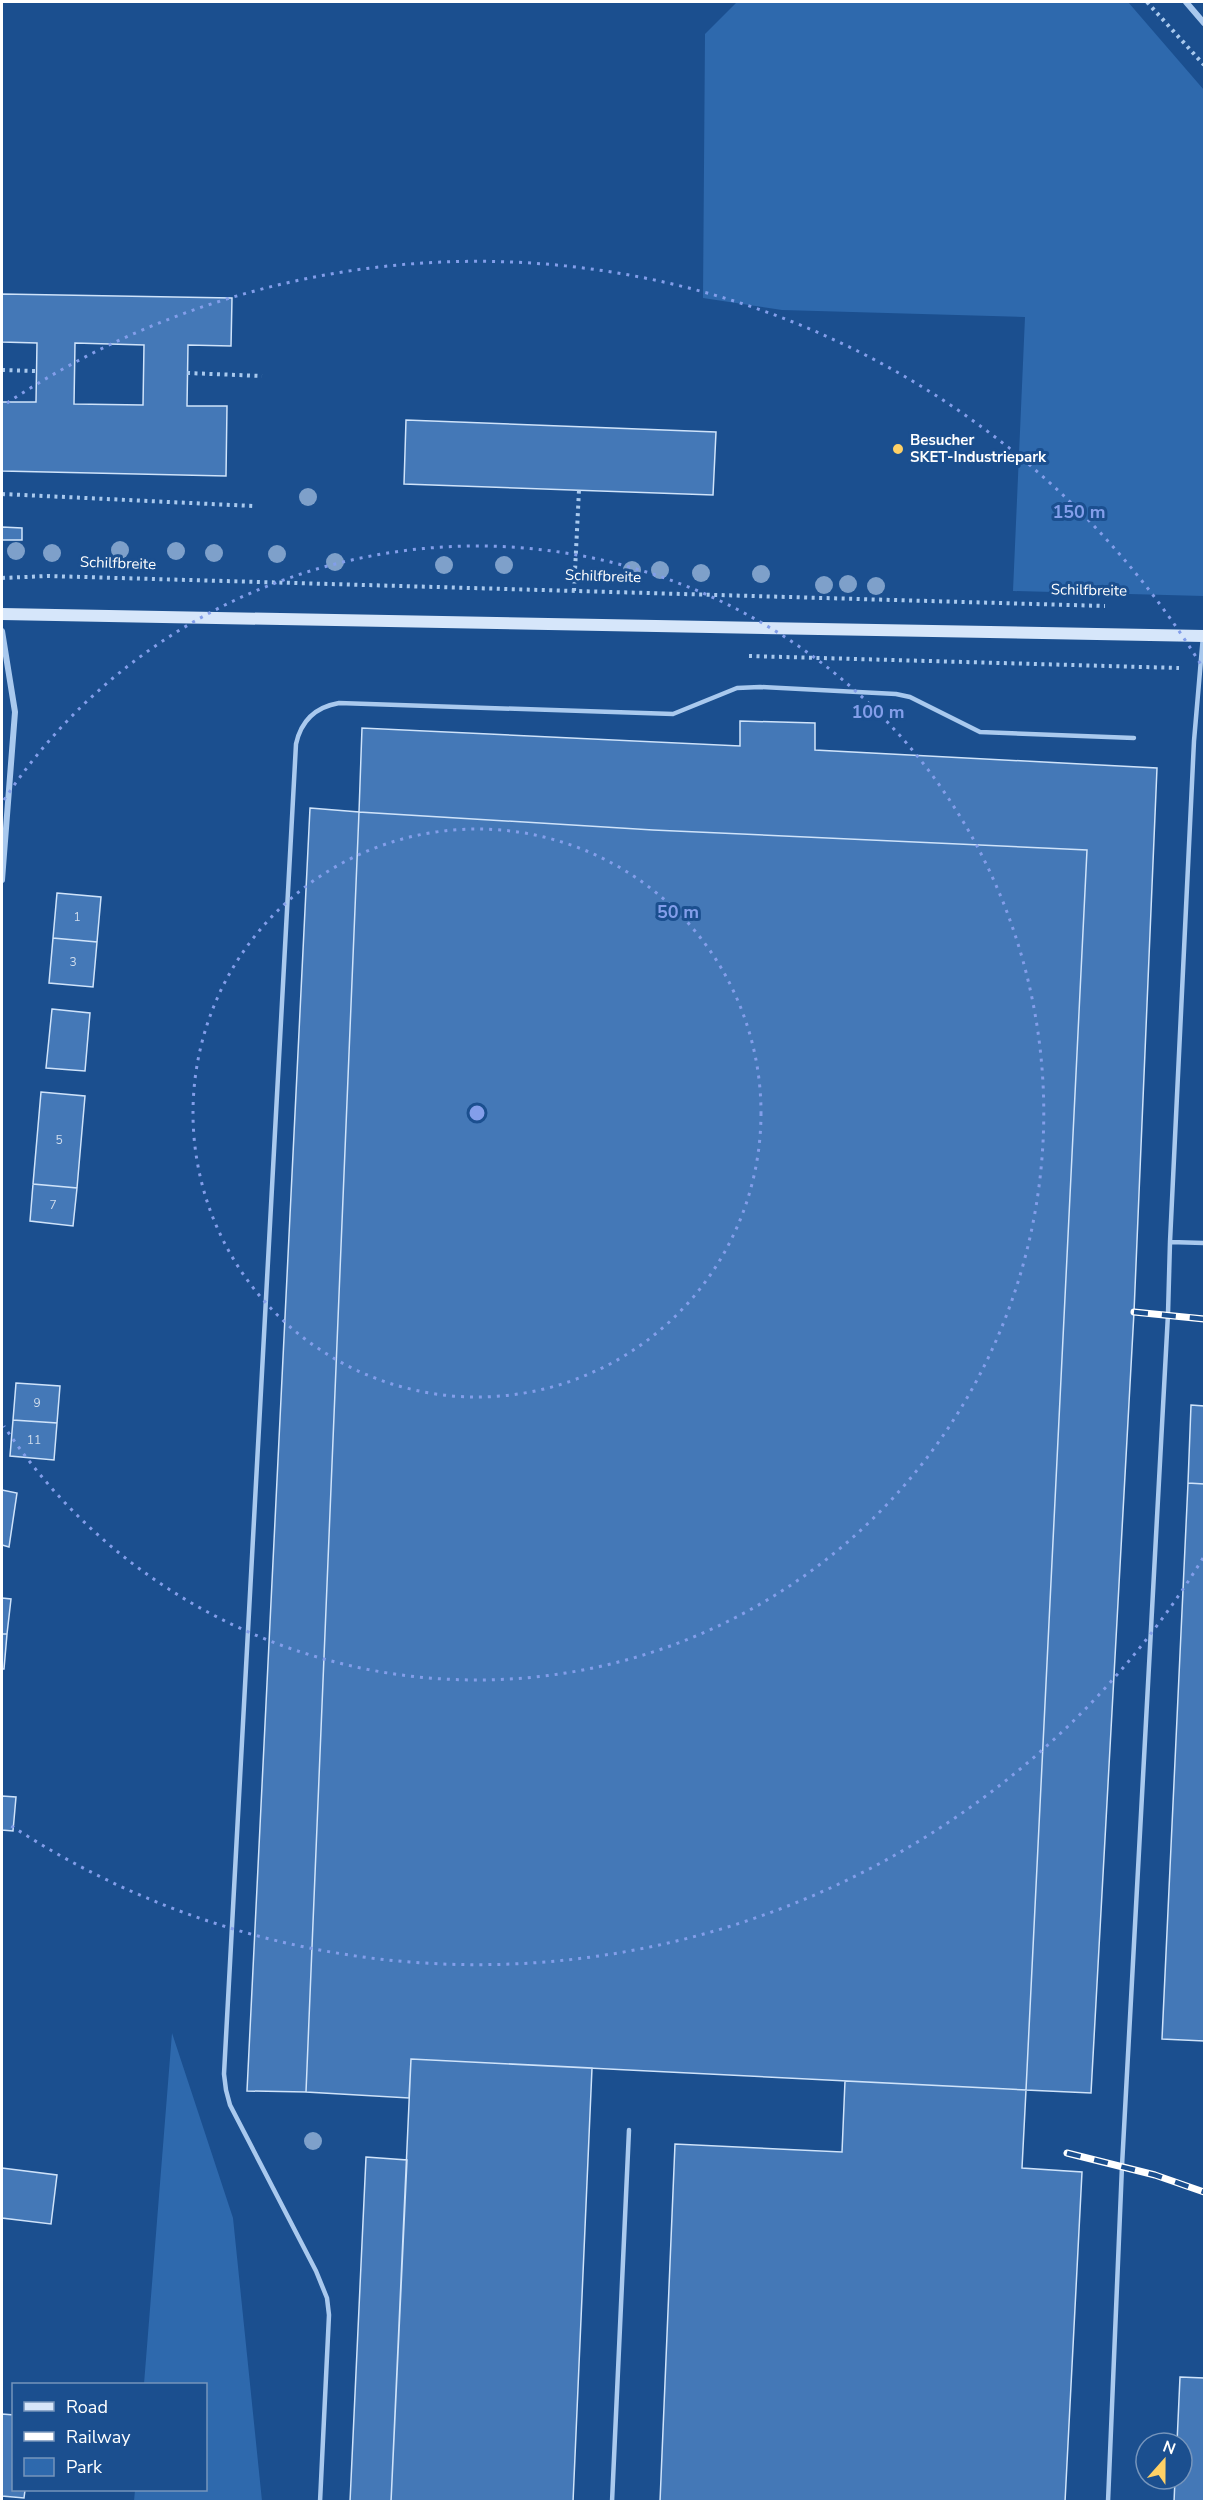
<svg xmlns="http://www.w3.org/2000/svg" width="1206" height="2503" viewBox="0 0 1206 2503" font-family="'Nunito Sans',sans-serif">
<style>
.green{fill:#2e69ad}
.building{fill:#4478b7;stroke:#cfe3fa;stroke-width:1.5;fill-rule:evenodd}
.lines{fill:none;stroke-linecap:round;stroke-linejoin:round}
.path{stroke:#a9c9ee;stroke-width:4;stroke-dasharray:3 4.5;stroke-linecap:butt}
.lane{stroke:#a9c9ee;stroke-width:4.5}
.street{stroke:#a9c9ee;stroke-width:6}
.secondary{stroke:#d6e6fa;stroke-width:12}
.rail-casing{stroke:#fff;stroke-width:7}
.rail{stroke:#1b4f8f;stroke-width:4.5;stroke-dasharray:14;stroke-linecap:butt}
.tree{fill:#7ea0ca}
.ring{fill:none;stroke:#839eea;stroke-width:3;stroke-dasharray:3 6}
.poi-dot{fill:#ffd166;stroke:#1b4f8f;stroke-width:2}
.labels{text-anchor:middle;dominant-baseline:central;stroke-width:6;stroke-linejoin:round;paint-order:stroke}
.number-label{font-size:12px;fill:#d0dded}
.poi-label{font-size:15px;font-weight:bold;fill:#fff;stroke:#1b4f8f;text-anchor:start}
.street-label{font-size:15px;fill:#fff;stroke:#1b4f8f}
.centre{fill:#839eea;stroke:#1b4f8f;stroke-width:3}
.ring-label{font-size:18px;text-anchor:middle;font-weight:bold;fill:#839eea;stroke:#1b4f8f;stroke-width:6;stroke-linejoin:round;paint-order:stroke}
</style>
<rect width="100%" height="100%" fill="#1b4f8f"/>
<path class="green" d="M737,2H1128L1204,90V596L1013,591L1025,317L782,310L703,298L705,34Z
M172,2033L233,2218L262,2501H134L135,2490H206V2384H144Z"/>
<path class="building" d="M2,294L232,298L231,346L188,345L187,406H227L226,476L2,471V402H36L37,343L2,342ZM75,343L144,345L143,405L74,404Z
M406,420L716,432L713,495L404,484Z
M2,527L22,528V540H2Z
M740,721L815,723V750L1157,768L1134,1312L1091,2093L1026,2090L1087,850L653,830L359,812L362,728L740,746Z
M310,808L359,812L306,2092L247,2091Z
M359,812L653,830L1087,850L1026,2090L411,2059L409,2098L306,2092Z
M57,893L101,897L97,942L53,938Z
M53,938L97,942L93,987L49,983Z
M52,1009L90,1013L85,1071L46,1068Z
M41,1092L85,1096L77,1188L33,1184Z
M33,1184L77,1188L73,1226L30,1221Z
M16,1383L60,1386L57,1423L13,1420Z
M1191,1405L1204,1406V1484L1188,1483Z
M13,1420L57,1423L54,1460L10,1456Z
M1188,1483L1204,1484V2041L1162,2039Z
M2,1490L17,1493L9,1547L2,1545Z
M2,1598L11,1599L7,1634H2Z
M2,1634H7L4,1669H2Z
M2,1796L16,1797L13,1831L2,1830Z
M411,2059L592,2068L573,2502H391Z
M845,2081L1026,2090L1022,2168L1082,2172L1065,2502H660L675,2144L842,2152Z
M366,2157L407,2160L391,2502H350Z
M2,2168L57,2175L51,2224L2,2218Z
M1180,2377L1204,2378V2502H1174L1175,2479H1182V2443H1177Z
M2,2414L14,2415V2490H25L24,2498L2,2496Z"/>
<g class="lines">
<path class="path" d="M1147,2L1204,65
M2,370L36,371
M187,373L262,376
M2,494L253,506
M2,578L48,576L1105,606
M574,591L579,490
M749,656L1179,668"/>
<path class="lane" d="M1203,636L1194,741L1170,1242L1204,1243
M320,2502L329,2315L327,2298L316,2271L230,2105L226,2090L224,2074L296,744C301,721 316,707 339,703L673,714L737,688L760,687L896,694L910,697L980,732L1134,738
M612,2502L629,2130
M1108,2502L1122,2166L1168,1314L1170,1242"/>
<path class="street" d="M1186,2L1204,23
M2,631L15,712L2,880"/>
<path class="secondary" d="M2,614L1204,636"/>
<defs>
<path id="rail" d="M1134,1312L1204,1319
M1067,2153L1155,2175L1204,2192"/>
</defs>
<use href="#rail" class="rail-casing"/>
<use href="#rail" class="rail"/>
</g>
<g class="tree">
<circle cx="308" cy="497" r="9"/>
<circle cx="120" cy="550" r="9"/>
<circle cx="16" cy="551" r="9"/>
<circle cx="176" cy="551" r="9"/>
<circle cx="52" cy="553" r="9"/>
<circle cx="214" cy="553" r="9"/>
<circle cx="277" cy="554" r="9"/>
<circle cx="335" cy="562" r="9"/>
<circle cx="444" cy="565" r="9"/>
<circle cx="504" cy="565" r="9"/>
<circle cx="632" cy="570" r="9"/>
<circle cx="660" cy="570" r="9"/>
<circle cx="701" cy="573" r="9"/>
<circle cx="761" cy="574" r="9"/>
<circle cx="848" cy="584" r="9"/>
<circle cx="824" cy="585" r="9"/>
<circle cx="876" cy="586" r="9"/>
<circle cx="313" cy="2141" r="9"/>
</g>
<g class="ring">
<circle cx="477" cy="1113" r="284"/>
<path d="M4 800A567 567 0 1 1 4 1426"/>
<path d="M1203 1558A851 851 0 0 1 7 1823M7 403A851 851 0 0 1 1203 668"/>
</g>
<circle class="poi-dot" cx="898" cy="449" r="6"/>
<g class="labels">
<g class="number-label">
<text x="77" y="917">1</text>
<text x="73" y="962">3</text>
<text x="59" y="1140">5</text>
<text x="53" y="1205">7</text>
<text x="37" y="1403">9</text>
<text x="34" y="1440">11</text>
</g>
<g class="poi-label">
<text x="910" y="440">Besucher<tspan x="910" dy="17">SKET-Industriepark</tspan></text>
</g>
<g class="street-label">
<text transform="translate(118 563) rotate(2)">Schilfbreite</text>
<text transform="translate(603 576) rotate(2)">Schilfbreite</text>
<text transform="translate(1089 590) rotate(1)">Schilfbreite</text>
</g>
</g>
<circle cx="477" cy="1113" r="9" class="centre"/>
<g class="ring-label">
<text x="1079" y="518">150 m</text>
<text x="878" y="718">100 m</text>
<text x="678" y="918">50 m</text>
</g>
<rect width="1206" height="2503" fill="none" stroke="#ffffff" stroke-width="6"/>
<rect x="12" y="2383" width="195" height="108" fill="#1b4f8f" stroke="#7695bc" stroke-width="1.5"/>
<rect x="24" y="2402" width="30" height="9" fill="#d6e6fa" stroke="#7695bc" stroke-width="1.5"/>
<text x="66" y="2413" font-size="18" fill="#ffffff">Road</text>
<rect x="24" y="2432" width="30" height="9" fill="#ffffff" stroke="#7695bc" stroke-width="1.5"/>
<text x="66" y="2443" font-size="18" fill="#ffffff">Railway</text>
<rect x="24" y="2458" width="30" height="18" fill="#2e69ad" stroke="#7695bc" stroke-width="1.5"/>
<text x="66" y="2473" font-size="18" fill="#ffffff">Park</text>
<g transform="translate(1164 2461) rotate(21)"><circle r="28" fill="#1b4f8f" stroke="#7695bc" stroke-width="1.5"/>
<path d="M0-4.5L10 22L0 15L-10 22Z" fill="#ffd166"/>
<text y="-9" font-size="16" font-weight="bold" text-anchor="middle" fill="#ffffff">N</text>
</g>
</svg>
